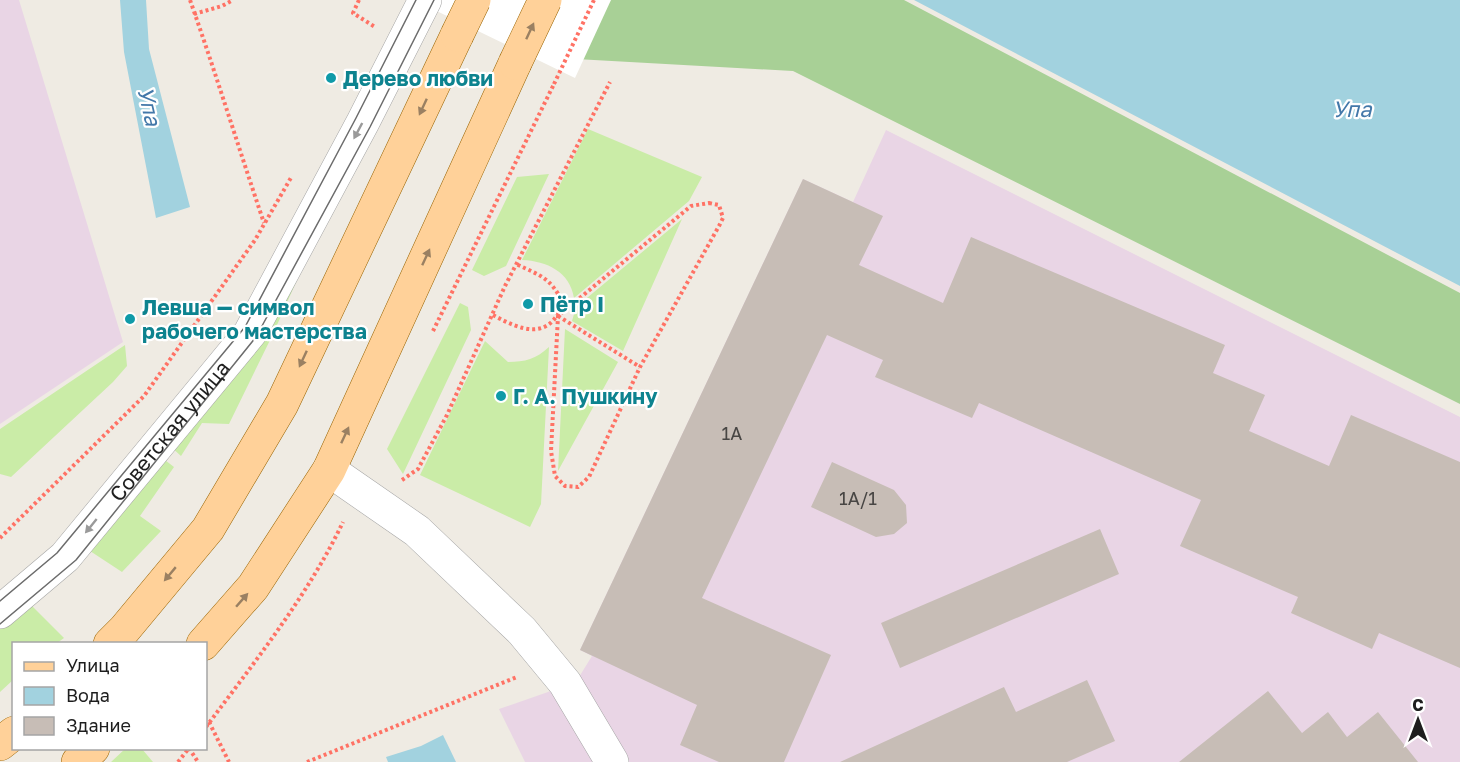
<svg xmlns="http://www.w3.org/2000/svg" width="1460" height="762" viewBox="0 0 1460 762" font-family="'Golos Text',sans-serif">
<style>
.industrial{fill:#e9d5e5}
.grass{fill:#caeca7}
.forest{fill:#a8d096}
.water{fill:#a2d2df}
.pier{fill:#fff}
.building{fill:#c7bdb6}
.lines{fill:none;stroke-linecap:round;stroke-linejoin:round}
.minor-casing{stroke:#a5a5a5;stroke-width:34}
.major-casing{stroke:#986300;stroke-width:34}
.path{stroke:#ff7265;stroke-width:4;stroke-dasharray:3 3;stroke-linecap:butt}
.minor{stroke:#fff;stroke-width:33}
.major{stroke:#ffd199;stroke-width:33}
.tram{stroke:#6c6c6c;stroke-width:1.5}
.major-bridge-casing{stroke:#986300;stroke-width:34;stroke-linecap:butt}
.path-bridge{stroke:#ff7265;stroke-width:4;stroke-dasharray:3 3;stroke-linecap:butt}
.major-bridge{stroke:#ffd199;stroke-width:33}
.oneway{fill:#9a8062}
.oneway2{fill:#9a9a9a}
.culture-dot{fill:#0f9aa8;stroke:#fff;stroke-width:2}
.labels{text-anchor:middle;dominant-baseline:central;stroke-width:4.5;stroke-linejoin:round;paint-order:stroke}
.number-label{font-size:18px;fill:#484644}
.culture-label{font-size:21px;font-weight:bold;fill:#0d838f;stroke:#fff;text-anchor:start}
.street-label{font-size:21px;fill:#1e1e1e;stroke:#fff}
.water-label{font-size:22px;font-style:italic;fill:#4378a9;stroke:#fff}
</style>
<rect width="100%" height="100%" fill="#efebe3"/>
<path class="industrial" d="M0,0H19L123,342L0,424Z
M886,130L1460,417V762H525L499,709L548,692L579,677L592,656L580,650L803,179L853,202Z"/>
<path class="grass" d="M588,129L702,177L689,201L574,298C570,272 547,261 522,260Z
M549,174L506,266L484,276L472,270L517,177Z
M330,206L273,334L229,424L202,423L181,456L170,446Z
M682,219L623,351L572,321L576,307Z
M460,303L468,307L471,330L403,474L387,449Z
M565,329L618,362L558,471Z
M485,341L508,362C525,362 536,359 549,347L541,504L530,527L420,475Z
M125,345L127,366L113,382L11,477L0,474V429Z
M161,457L174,467L140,516L161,531L122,572L87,549Z
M29,603L64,638L57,643L14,644L13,680L0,692V628Z
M126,748L142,749L153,762H111Z"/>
<path class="forest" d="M603,0H904L1460,293V404L793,71L576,59Z"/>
<path class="water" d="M120,0H146L149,49L190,207L156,218L124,52Z
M914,0H1460V286Z
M443,735L456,762H388L386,757L421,746Z"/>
<path class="pier" d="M414,0H611L575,78Z"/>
<path class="building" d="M803,179L883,216L859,265L943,303L971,237L1225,345L1213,373L1265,395L1249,431L1329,466L1351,415L1460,462V668L1379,633L1372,649L1291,613L1298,597L1180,546L1201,500L979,403L972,418L875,377L883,360L827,335L702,598L831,655L784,762H719L680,745L697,705L580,650Z
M832,462L894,490L906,505L907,523L894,534L876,537L811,507Z
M1100,529L1119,574L900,668L881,623Z
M1087,680L1115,741L1067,762H840L1004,687L1016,712Z
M1268,691L1302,733L1328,712L1347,737L1378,712L1418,762H1179Z"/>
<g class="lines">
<defs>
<g id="minor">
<path d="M329,470L417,531L522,631L565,683L612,762"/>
<path id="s1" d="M0,612L65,557L250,333L363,122L425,0"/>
</g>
<path id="major" d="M110,644L124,630L208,529L282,404L457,35
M203,644L253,587L329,470L515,63
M0,744L14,733
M78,762L93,748"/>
</defs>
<use href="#minor" class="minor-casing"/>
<use href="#major" class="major-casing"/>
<path class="path" d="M190,0C216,74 239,149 264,223
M359,0L353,13L375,27
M194,14L222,6L233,0
M709,203L719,205L723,218L719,226L640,367L589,477L578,487L565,486L555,476L551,451L558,316L691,206Z
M493,315C520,330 549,342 563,303C550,277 541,276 516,264
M558,316L640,367
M433,331L554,84
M402,480L418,469L447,415L505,286L610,82
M0,538L144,396L255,240L292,176
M209,722L229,762
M206,727C253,664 309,594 343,522
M189,748L198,762
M178,762L189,748
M307,762L517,677"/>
<use href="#minor" class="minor"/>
<use href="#major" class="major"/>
<path class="tram" d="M0,601L57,553L245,327L356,118L416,0
M0,624L76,560L256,337L370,127L434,0"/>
<defs>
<path id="major-bridge" d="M457,35L474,0
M515,63L545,0"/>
</defs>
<use href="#major-bridge" class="major-bridge-casing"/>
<path class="path-bridge" d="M554,84L594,0"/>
<use href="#major-bridge" class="major-bridge"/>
</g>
<defs><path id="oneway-solid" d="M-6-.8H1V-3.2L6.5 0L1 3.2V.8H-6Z" transform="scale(1.5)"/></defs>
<g class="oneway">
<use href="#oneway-solid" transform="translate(530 31) rotate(-65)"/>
<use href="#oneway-solid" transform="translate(423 107) rotate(115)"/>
<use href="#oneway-solid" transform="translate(426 257) rotate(-65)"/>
<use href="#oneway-solid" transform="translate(303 359) rotate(115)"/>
<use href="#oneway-solid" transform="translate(345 435) rotate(-65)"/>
<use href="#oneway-solid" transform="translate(170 574) rotate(130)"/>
<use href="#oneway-solid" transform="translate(242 600) rotate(-49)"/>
</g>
<g class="oneway2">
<use href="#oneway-solid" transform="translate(358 131) rotate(118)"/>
<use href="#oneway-solid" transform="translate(91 526) rotate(129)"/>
</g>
<g class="culture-dot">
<circle cx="331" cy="78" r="6"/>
<circle cx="528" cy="304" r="6"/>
<circle cx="130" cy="319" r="6"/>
<circle cx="501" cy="396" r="6"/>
</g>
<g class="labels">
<g class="number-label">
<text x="732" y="433">1А</text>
<text x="858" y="498">1А/1</text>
</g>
<g class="culture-label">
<text x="343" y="78">Дерево любви</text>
<text x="540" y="304">Пётр I</text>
<text x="142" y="307">Левша — символ<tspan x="142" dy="24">рабочего мастерства</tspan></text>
<text x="513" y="396">Г. А. Пушкину</text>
</g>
<g class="street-label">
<text stroke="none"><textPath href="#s1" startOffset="249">Советская улица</textPath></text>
</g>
<g class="water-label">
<text transform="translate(150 106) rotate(77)">Упа</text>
<text x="1352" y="108">Упа</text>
</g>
</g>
<rect x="12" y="642" width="195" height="108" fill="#ffffff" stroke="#a5a5a5" stroke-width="1.5"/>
<rect x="24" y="662" width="30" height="9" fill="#ffd199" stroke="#a5a5a5" stroke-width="1.5"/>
<text x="66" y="672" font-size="18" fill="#1e1e1e">Улица</text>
<rect x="24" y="687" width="30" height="18" fill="#a2d2df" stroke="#a5a5a5" stroke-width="1.5"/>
<text x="66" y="702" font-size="18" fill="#1e1e1e">Вода</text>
<rect x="24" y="717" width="30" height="18" fill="#c7bdb6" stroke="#a5a5a5" stroke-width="1.5"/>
<text x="66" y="732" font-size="18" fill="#1e1e1e">Здание</text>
<g transform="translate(1418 720)" stroke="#ffffff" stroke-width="4.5" paint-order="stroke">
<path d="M0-4.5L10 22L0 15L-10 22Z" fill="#1e1e1e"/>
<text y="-9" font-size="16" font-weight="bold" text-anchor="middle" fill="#1e1e1e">С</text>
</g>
</svg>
